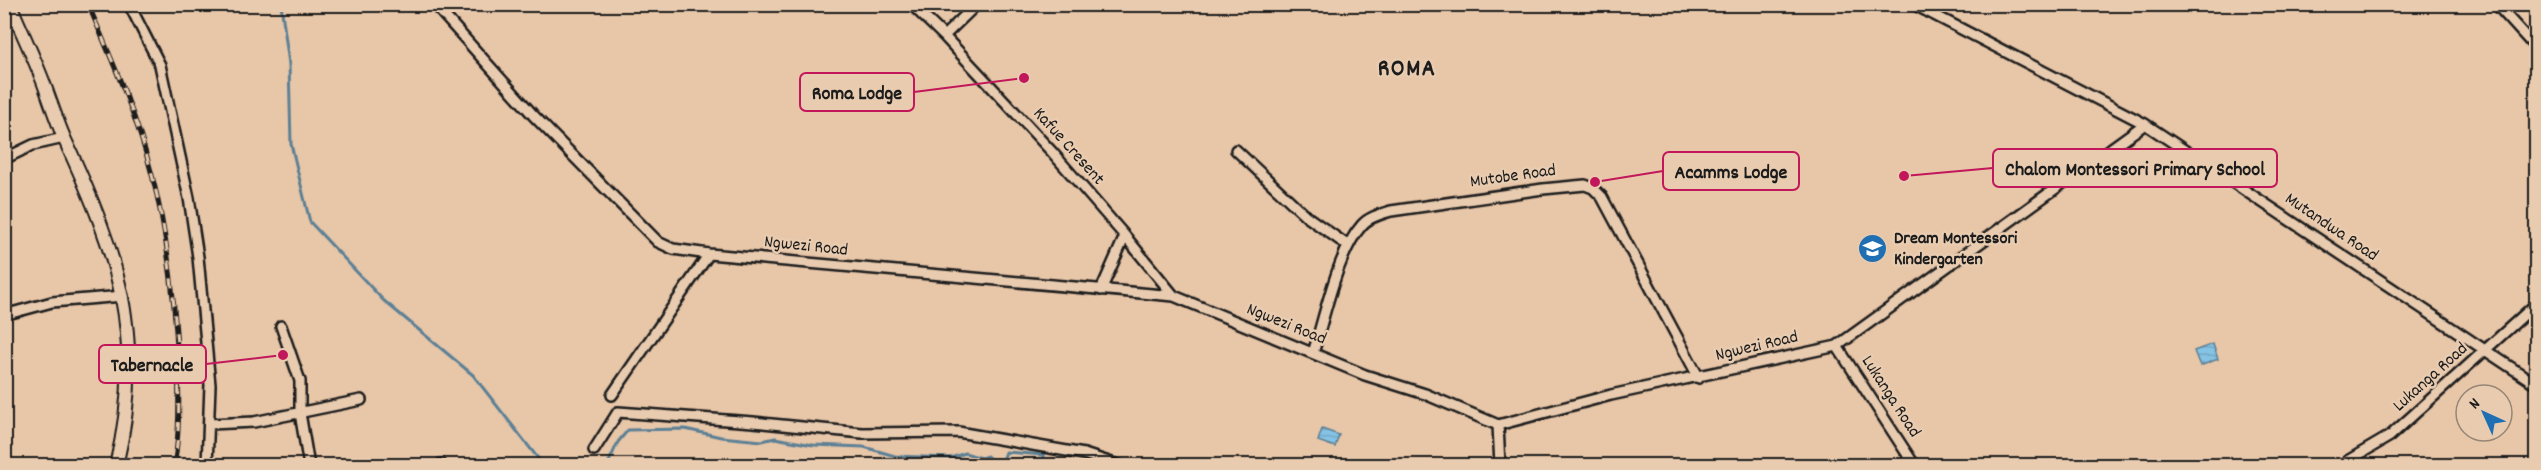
<svg xmlns="http://www.w3.org/2000/svg" width="2541" height="470" viewBox="0 0 2541 470" font-family="Dekko,sans-serif">
<style>
.water{fill:url(#water-rules);stroke:#5b8095;stroke-width:1.5}
.lines{fill:none;stroke-linecap:round;stroke-linejoin:round}
.stream{stroke:#5b8095;stroke-width:3}
.minor-casing{stroke:#1c1c1c;stroke-width:14}
.tertiary-casing{stroke:#1c1c1c;stroke-width:16}
.minor{stroke:#e9ccb0;stroke-width:9}
.tertiary{stroke:#e9ccb0;stroke-width:12}
.rail-casing{stroke:#1c1c1c;stroke-width:5}
.rail{stroke:#e9ccb0;stroke-width:3;stroke-dasharray:9;stroke-linecap:butt}
.labels{text-anchor:middle;dominant-baseline:central;stroke-width:5;stroke-linejoin:round;paint-order:stroke}
.street-label{font-size:18px;fill:#1c1c1c;stroke:#e9ccb0}
.poi-label{font-size:18px;font-weight:bold;fill:#1c1c1c;stroke:#e9ccb0;text-anchor:start}
.district-label{font-size:24px;font-weight:bold;letter-spacing:1.5px;fill:#1c1c1c;stroke:#e9ccb0}
.leader{fill:none;stroke:#c2185b;stroke-width:2}
.callout-dot{fill:#c2185b;stroke:#e9ccb0;stroke-width:2}
.callout{fill:#e9ccb0;stroke:#c2185b;stroke-width:2}
.callout-label{font-size:20px;text-anchor:middle;font-weight:bold;fill:#1c1c1c}
</style>
<defs>
<pattern id="water-rules" width="6" height="5" patternUnits="userSpaceOnUse" patternTransform="scale(1.5)"><rect width="6" height="5" fill="#85c3e5"/><path d="M0 2.5h6" fill="none" stroke="#72a7c4"/></pattern>
</defs>
<rect width="100%" height="100%" fill="#e8c6a8"/>
<filter id="ink" filterUnits="userSpaceOnUse"><feTurbulence type="fractalNoise" baseFrequency=".0167" numOctaves="2"/><feDisplacementMap in="SourceGraphic" scale="12" xChannelSelector="R" yChannelSelector="G"/><feConvolveMatrix kernelMatrix="1 2 1 2 8 2 1 2 1" color-interpolation-filters="sRGB"/></filter>
<g filter="url(#ink)">
<path class="water" d="M2213,344L2218,359L2200,366L2194,351Z
M1322,429L1339,435L1335,447L1318,441Z"/>
<g class="lines">
<path class="stream" d="M281,4L289,64L291,144L310,222L383,300L473,375L544,466
M607,466L618,442L628,430L685,429L721,437L762,441L775,438L813,445L864,447L895,456L951,458L965,453L981,458L987,456L997,466
M1001,466L1006,452L1044,455V466"/>
<defs>
<path id="minor" d="M129,4L160,65L189,198L198,257L210,385L207,466
M434,4L534,116L658,242L673,249L709,254L1174,296L1365,375L1425,394L1498,425L1611,395L1837,346L2145,124
M911,4L944,36L1052,152L1125,236L1174,296
M1913,4L2145,124L2536,384
M2496,4L2536,48
M944,36L977,4
M1236,150L1306,216L1347,245
M4,159L33,145L64,138
M1101,290L1125,236
M4,315L52,302L123,296
M281,326L300,381V413L309,466
M1837,346L1915,466
M1313,353C1325,316 1337,253 1362,225C1369,217 1381,214 1391,211L1543,189L1585,185L1593,188L1602,197L1699,378
M612,395L709,254
M210,424L254,422L361,400
M1498,425L1500,466
M594,450L618,412L753,422L862,433L958,432L1084,454L1121,466
M439,466L441,464
M2339,466L2390,436L2536,304"/>
<path id="tertiary" d="M10,4C21,31 34,57 44,84C51,103 57,122 65,140C118,255 147,338 116,466"/>
</defs>
<use href="#minor" class="minor-casing"/>
<use href="#tertiary" class="tertiary-casing"/>
<use href="#minor" class="minor"/>
<use href="#tertiary" class="tertiary"/>
<defs>
<path id="rail" d="M88,4C112,60 137,116 152,175C168,237 175,302 178,365C179,398 180,433 174,466"/>
</defs>
<use href="#rail" class="rail-casing"/>
<use href="#rail" class="rail"/>
</g>
</g>
<defs>
<symbol id="school-disc" viewBox="-11 -11 22 22"><circle r="9.5" fill="#1f6fb2" stroke="#e9ccb0"/><path d="M0-5L7-2L0 1L-7-2ZM-4 1L0 2.5L4 1V4Q0 6-4 4Z" fill="#fff"/></symbol>
</defs>
<g fill-rule="evenodd">
<use href="#school-disc" x="1856" y="232" width="33" height="33"/>
</g>
<g class="labels">
<g class="street-label">
<text transform="translate(1068 147) rotate(48)">Kafue Cresent</text>
<text transform="translate(1513 177) rotate(-8)">Mutobe Road</text>
<text transform="translate(2331 228) rotate(34)">Mutandwa Road</text>
<text transform="translate(806 247) rotate(6)">Ngwezi Road</text>
<text transform="translate(1286 325) rotate(22)">Ngwezi Road</text>
<text transform="translate(1757 347) rotate(-13)">Ngwezi Road</text>
<text transform="translate(2431 378) rotate(-42)">Lukanga Road</text>
<text transform="translate(1890 397) rotate(57)">Lukanga Road</text>
</g>
<g class="poi-label">
<text x="1894" y="239">Dream Montessori<tspan x="1894" dy="21">Kindergarten</tspan></text>
</g>
<g class="district-label">
<text x="1407" y="70">ROMA</text>
</g>
</g>
<path class="leader" d="M1024 78L914 92M1904 176L1993 168M1595 182L1663 171M283 355L206 364"/>
<g class="callout-dot">
<circle cx="1024" cy="78" r="6"/>
<circle cx="1904" cy="176" r="6"/>
<circle cx="1595" cy="182" r="6"/>
<circle cx="283" cy="355" r="6"/>
</g>
<g class="callout">
<rect x="800" y="73" width="114" height="38" rx="6"/>
<rect x="1993" y="149" width="284" height="38" rx="6"/>
<rect x="1663" y="152" width="136" height="38" rx="6"/>
<rect x="99" y="345" width="107" height="38" rx="6"/>
</g>
<g class="callout-label">
<text x="857" y="99">Roma Lodge</text>
<text x="2135" y="175">Chalom Montessori Primary School</text>
<text x="1731" y="178">Acamms Lodge</text>
<text x="152" y="371">Tabernacle</text>
</g>
<rect width="2541" height="470" fill="none" stroke="#e9ccb0" stroke-width="24"/>
<rect x="12" y="12" width="2517" height="446" fill="none" stroke="#1c1c1c" stroke-width="2" filter="url(#ink)"/>
<g transform="translate(2484 413) rotate(315)"><circle r="28" fill="#e9ccb0" stroke="#978675" stroke-width="1.5"/>
<path d="M0-4.5L10 22L0 15L-10 22Z" fill="#1f6fb2"/>
<text y="-9" font-size="16" font-weight="bold" text-anchor="middle" fill="#1c1c1c">N</text>
</g>
</svg>
